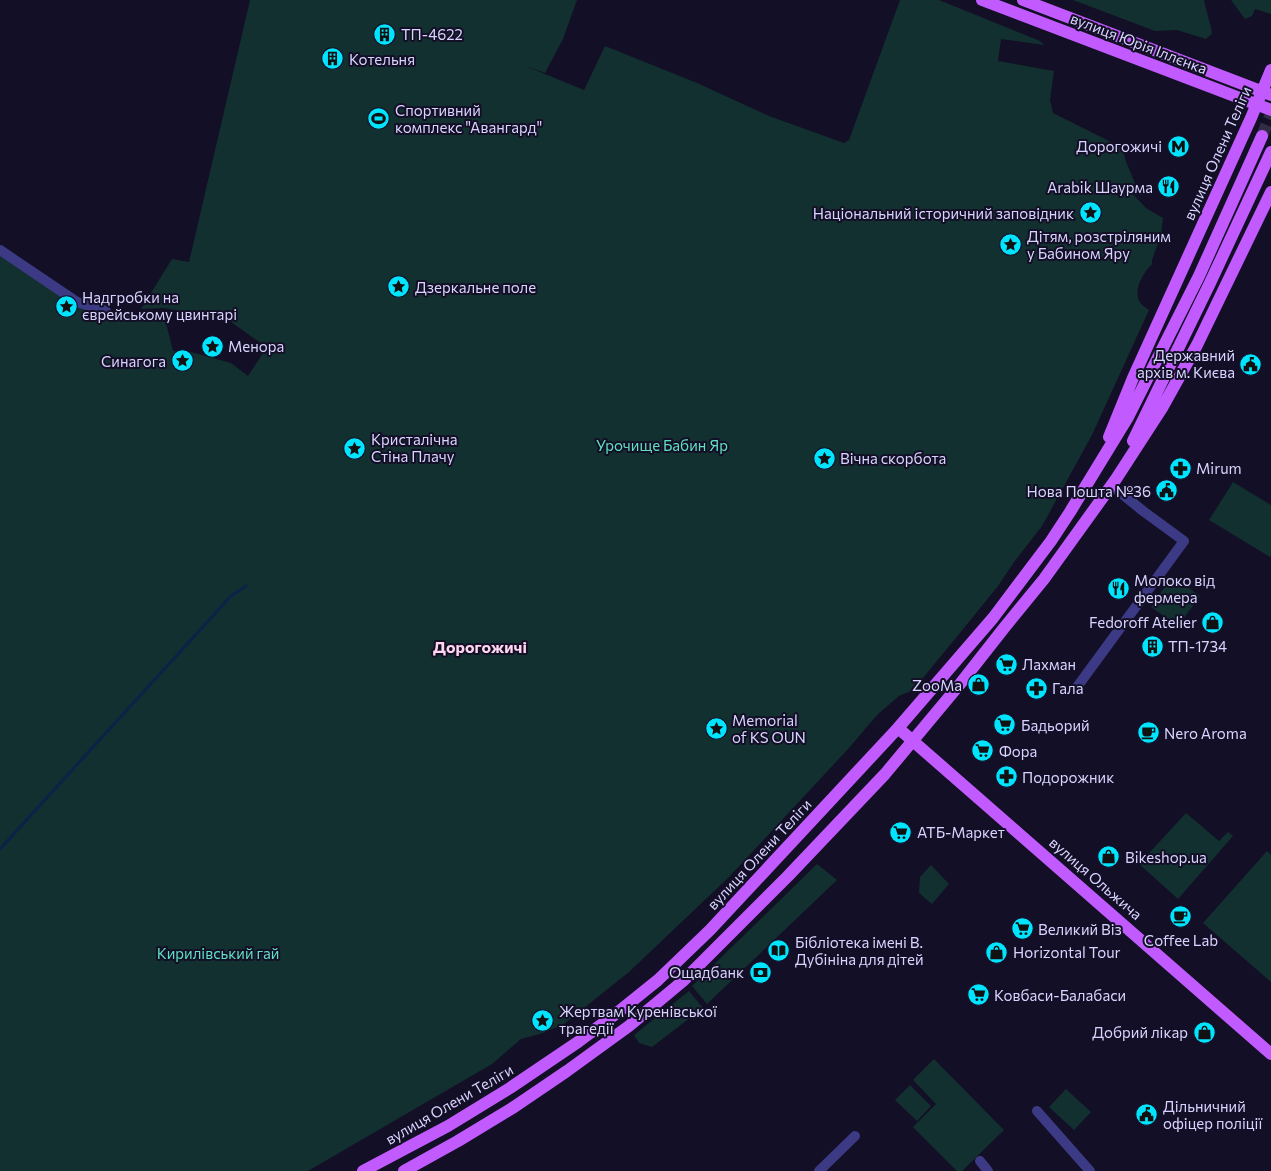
<svg xmlns="http://www.w3.org/2000/svg" width="1271" height="1171" viewBox="0 0 1271 1171" font-family="Commissioner,sans-serif">
<style>
.green{fill:#12302f}
.lines{fill:none;stroke-linecap:round;stroke-linejoin:round}
.stream{stroke:#0c2248;stroke-width:3}
.major-tunnel{stroke:#312d47;stroke-width:12;stroke-dasharray:12 6;stroke-linecap:butt}
.minor{stroke:#3d3a85;stroke-width:10}
.major{stroke:#c25bff;stroke-width:12}
.labels{text-anchor:middle;dominant-baseline:central;stroke-width:4;stroke-linejoin:round;paint-order:stroke}
.poi-label{font-size:15px;fill:#d9d4ff;stroke:#130f26;text-anchor:start}
.street-label{font-size:15px;fill:#d9d4ff;stroke:#130f26}
.park-label{font-size:15px;fill:#5fe0c0;stroke:#130f26}
.neighbourhood-label{font-size:16px;font-weight:bold;fill:#ffd6f0;stroke:#130f26}
</style>
<rect width="100%" height="100%" fill="#130f26"/>
<path class="green" d="M250,0H577L563,39L545,73L523,65L584,90L605,46L697,83L769,116L844,143L849,140L900,0H939L1040,41L1044,45L1001,39L998,61L1054,71L1050,100L1053,113L1123,148L1125,159L1136,186L1130,191L1146,208L1163,218L1161,235L1152,260V264C1145,271 1135,286 1138,297C1139,303 1144,307 1149,310L1092,435L1042,526L1014,562L998,586L955,639L913,690L899,696L877,715L849,748L729,877L629,972L564,1024L543,1033L521,1039L492,1064L308,1171H0V251L104,312L162,316L166,323L173,351L184,350L231,363L248,376L265,350V346L231,322L195,313L163,308L141,309L172,259L189,262Z
M1073,0H1205L1204,1L1211,28L1212,34L1206,39L1177,30L1155,31Z
M1231,0H1271V14L1255,9L1252,16L1245,19Z
M1233,482L1271,505V555L1270,557L1209,520Z
M1172,576L1200,596L1178,626L1151,607Z
M1186,813L1219,841L1228,832L1233,836L1178,899L1139,864Z
M1267,851L1271,855V982L1203,923Z
M817,864L837,880L707,1004L692,986Z
M931,865L949,884L932,904L919,893L920,877Z
M689,991L703,1008L652,1047L639,1043L634,1035Z
M934,1059L1004,1130L962,1171H957L913,1127L936,1104L913,1080Z
M910,1085L931,1106L917,1121L895,1100Z
M1066,1089L1091,1112L1074,1130L1049,1107Z"/>
<g class="lines">
<path class="stream" d="M0,849L231,596L246,586"/>
<path class="major-tunnel" d="M1262,136L1271,114"/>
<path class="minor" d="M0,250L77,302L106,311
M1077,687L1184,541L1143,511L1111,485
M1037,1111L1090,1171
M980,1161L988,1171
M819,1171L855,1136"/>
<path class="major" d="M982,0L1271,110
M1023,0L1271,95
M1109,437L1133,378L1251,118L1271,70
M1133,441L1210,283L1271,152
M898,728L1271,1054
M363,1171L448,1126L510,1088L578,1042L617,1013L658,980L710,930L898,728L993,618L1051,541L1070,512L1128,417L1199,276L1262,136
M404,1171L458,1141L514,1107L567,1071L629,1026L683,981L788,876L885,774L960,684L1004,628L1044,579L1116,479L1162,408L1197,345L1271,192"/>
</g>
<defs>
<symbol id="building-disc" viewBox="-11 -11 22 22"><circle r="9.5" fill="#00e5ff" stroke="#130f26"/><path d="M-4-6H4V6H1V3H-1V6H-4ZM-2.5-4.3h1.7v1.8h-1.7ZM.8-4.3h1.7v1.8H.8ZM-2.5-1h1.7V.8h-1.7ZM.8-1h1.7V.8H.8Z" fill="#111"/></symbol>
<symbol id="stadium-disc" viewBox="-11 -11 22 22"><circle r="9.5" fill="#00e5ff" stroke="#130f26"/><path d="M0-5a6.5 5 0 1 0 0 10a6.5 5 0 1 0 0-10ZM-3.5-1.8h7v3.6h-7Z" fill="#111"/></symbol>
<symbol id="metro-disc" viewBox="-11 -11 22 22"><circle r="9.5" fill="#00e5ff" stroke="#130f26"/><path d="M-5.5 5V-5H-3L0 0L3-5H5.5V5H3V-.5L0 4L-3-.5V5Z" fill="#111"/></symbol>
<symbol id="restaurant-disc" viewBox="-11 -11 22 22"><circle r="9.5" fill="#00e5ff" stroke="#130f26"/><path d="M-5-6h1v4h1v-4h1v4h1v-4h1v5L-1.5 .5V6h-2V.5L-5-1ZM5-6V6H3V1.5H1.5Q1.5-4 5-6Z" fill="#111"/></symbol>
<symbol id="sight-disc" viewBox="-11 -11 22 22"><circle r="9.5" fill="#00e5ff" stroke="#130f26"/><path d="M0-6L1.8-2.2L6-1.7L2.9 1.2L3.7 5.4L0 3.3L-3.7 5.4L-2.9 1.2L-6-1.7L-1.8-2.2Z" fill="#111"/></symbol>
<symbol id="civic-disc" viewBox="-11 -11 22 22"><circle r="9.5" fill="#00e5ff" stroke="#130f26"/><path d="M-.6-6.5H3V-4.5H.6V-3L4-1V1h2V6H-6V1h2V-1L-.6-3ZM-1.2 2.5V6h2.4V2.5Z" fill="#111"/></symbol>
<symbol id="pharmacy-disc" viewBox="-11 -11 22 22"><circle r="9.5" fill="#00e5ff" stroke="#130f26"/><path d="M-2-6h4v4h4v4h-4v4h-4v-4h-4v-4h4Z" fill="#111"/></symbol>
<symbol id="shop-disc" viewBox="-11 -11 22 22"><circle r="9.5" fill="#00e5ff" stroke="#130f26"/><path d="M-5-2.5h2.3a2.7 3.5 0 0 1 5.4 0H5L5.5 6h-11ZM-1.5-2.5h3a1.5 2.3 0 0 0-3 0Z" fill="#111"/></symbol>
<symbol id="supermarket-disc" viewBox="-11 -11 22 22"><circle r="9.5" fill="#00e5ff" stroke="#130f26"/><path d="M-6-5.5h2.5l.6 2H6L4.5 2H-2.5L-4.4-4H-6ZM-1.5 3.2a1.3 1.3 0 1 0 .1 0ZM3 3.2a1.3 1.3 0 1 0 .1 0Z" fill="#111"/></symbol>
<symbol id="cafe-disc" viewBox="-11 -11 22 22"><circle r="9.5" fill="#00e5ff" stroke="#130f26"/><path d="M-5.5-4.5H6V0H3Q3 3.5 0 3.5H-2.5Q-5.5 3.5-5.5 0ZM3-3.2v2h1.7v-2ZM-6 4.5H4V6H-6Z" fill="#111"/></symbol>
<symbol id="library-disc" viewBox="-11 -11 22 22"><circle r="9.5" fill="#00e5ff" stroke="#130f26"/><path d="M-6-4Q-3-5.5-.7-3.5V5Q-3 3-6 4ZM6-4Q3-5.5 .7-3.5V5Q3 3 6 4Z" fill="#111"/></symbol>
<symbol id="bank-disc" viewBox="-11 -11 22 22"><circle r="9.5" fill="#00e5ff" stroke="#130f26"/><path d="M-6-4H6V4H-6ZM0-2.3a2.3 2.3 0 1 0 0 4.6a2.3 2.3 0 1 0 0-4.6Z" fill="#111"/></symbol>
</defs>
<g fill-rule="evenodd">
<use href="#building-disc" x="372" y="22" width="25" height="25"/>
<use href="#building-disc" x="320" y="46" width="25" height="25"/>
<use href="#stadium-disc" x="366" y="106" width="25" height="25"/>
<use href="#metro-disc" x="1166" y="134" width="25" height="25"/>
<use href="#restaurant-disc" x="1156" y="174" width="25" height="25"/>
<use href="#sight-disc" x="1078" y="200" width="25" height="25"/>
<use href="#sight-disc" x="998" y="232" width="25" height="25"/>
<use href="#sight-disc" x="386" y="274" width="25" height="25"/>
<use href="#sight-disc" x="54" y="294" width="25" height="25"/>
<use href="#sight-disc" x="200" y="334" width="25" height="25"/>
<use href="#sight-disc" x="170" y="348" width="25" height="25"/>
<use href="#civic-disc" x="1238" y="352" width="25" height="25"/>
<use href="#sight-disc" x="342" y="436" width="25" height="25"/>
<use href="#sight-disc" x="812" y="446" width="25" height="25"/>
<use href="#pharmacy-disc" x="1168" y="456" width="25" height="25"/>
<use href="#civic-disc" x="1154" y="478" width="25" height="25"/>
<use href="#restaurant-disc" x="1106" y="576" width="25" height="25"/>
<use href="#shop-disc" x="1200" y="610" width="25" height="25"/>
<use href="#building-disc" x="1140" y="634" width="25" height="25"/>
<use href="#supermarket-disc" x="994" y="652" width="25" height="25"/>
<use href="#shop-disc" x="966" y="672" width="25" height="25"/>
<use href="#pharmacy-disc" x="1024" y="676" width="25" height="25"/>
<use href="#supermarket-disc" x="992" y="712" width="25" height="25"/>
<use href="#sight-disc" x="704" y="716" width="25" height="25"/>
<use href="#cafe-disc" x="1136" y="720" width="25" height="25"/>
<use href="#supermarket-disc" x="970" y="738" width="25" height="25"/>
<use href="#pharmacy-disc" x="994" y="764" width="25" height="25"/>
<use href="#supermarket-disc" x="888" y="820" width="25" height="25"/>
<use href="#shop-disc" x="1096" y="844" width="25" height="25"/>
<use href="#cafe-disc" x="1168" y="904" width="25" height="25"/>
<use href="#supermarket-disc" x="1010" y="916" width="25" height="25"/>
<use href="#library-disc" x="766" y="938" width="25" height="25"/>
<use href="#shop-disc" x="984" y="940" width="25" height="25"/>
<use href="#bank-disc" x="748" y="960" width="25" height="25"/>
<use href="#supermarket-disc" x="966" y="982" width="25" height="25"/>
<use href="#sight-disc" x="530" y="1008" width="25" height="25"/>
<use href="#shop-disc" x="1192" y="1020" width="25" height="25"/>
<use href="#civic-disc" x="1134" y="1102" width="25" height="25"/>
</g>
<g class="labels">
<g class="poi-label">
<text x="401" y="34">ТП-4622</text>
<text x="349" y="59">Котельня</text>
<text x="395" y="110">Спортивний<tspan x="395" dy="17">комплекс "Авангард"</tspan></text>
<text x="1162" y="146" text-anchor="end">Дорогожичі</text>
<text x="1153" y="187" text-anchor="end">Arabik Шаурма</text>
<text x="1074" y="213" text-anchor="end">Національний історичний заповідник</text>
<text x="1027" y="236">Дітям, розстріляним<tspan x="1027" dy="17">у Бабином Яру</tspan></text>
<text x="415" y="287">Дзеркальне поле</text>
<text x="82" y="297">Надгробки на<tspan x="82" dy="17">єврейському цвинтарі</tspan></text>
<text x="228" y="346">Менора</text>
<text x="1235" y="355" text-anchor="end">Державний<tspan x="1235" dy="17">архів м. Києва</tspan></text>
<text x="166" y="361" text-anchor="end">Синагога</text>
<text x="371" y="439">Кристалічна<tspan x="371" dy="17">Стіна Плачу</tspan></text>
<text x="840" y="458">Вічна скорбота</text>
<text x="1196" y="468">Mirum</text>
<text x="1151" y="491" text-anchor="end">Нова Пошта №36</text>
<text x="1134" y="580">Молоко від<tspan x="1134" dy="17">фермера</tspan></text>
<text x="1197" y="622" text-anchor="end">Fedoroff Atelier</text>
<text x="1168" y="646">ТП-1734</text>
<text x="1022" y="664">Лахман</text>
<text x="962" y="685" text-anchor="end">ZooMa</text>
<text x="1052" y="688">Гала</text>
<text x="732" y="720">Memorial<tspan x="732" dy="17">of KS OUN</tspan></text>
<text x="1021" y="725">Бадьорий</text>
<text x="1164" y="733">Nero Aroma</text>
<text x="999" y="751">Фора</text>
<text x="1022" y="777">Подорожник</text>
<text x="917" y="832">АТБ-Маркет</text>
<text x="1125" y="857">Bikeshop.ua</text>
<text x="1038" y="929">Великий Віз</text>
<text x="1181" y="940" text-anchor="middle">Coffee Lab</text>
<text x="795" y="942">Бібліотека імені В.<tspan x="795" dy="17">Дубініна для дітей</tspan></text>
<text x="1013" y="952">Horizontal Tour</text>
<text x="744" y="972" text-anchor="end">Ощадбанк</text>
<text x="994" y="995">Ковбаси-Балабаси</text>
<text x="559" y="1011">Жертвам Куренівської<tspan x="559" dy="17">трагедії</tspan></text>
<text x="1188" y="1032" text-anchor="end">Добрий лікар</text>
<text x="1163" y="1106">Дільничний<tspan x="1163" dy="17">офіцер поліції</tspan></text>
</g>
<g class="street-label">
<text transform="translate(1139 43) rotate(21)">вулиця Юрія Іллєнка</text>
<text transform="translate(1217 153) rotate(-66)">вулиця Олени Теліги</text>
<text transform="translate(759 854) rotate(-47)">вулиця Олени Теліги</text>
<text transform="translate(1096 878) rotate(41)">вулиця Ольжича</text>
<text transform="translate(449 1104) rotate(-30)">вулиця Олени Теліги</text>
</g>
<g class="park-label">
<text x="662" y="445">Урочище Бабин Яр</text>
<text x="218" y="953">Кирилівський гай</text>
</g>
<g class="neighbourhood-label">
<text x="480" y="646">Дорогожичі</text>
</g>
</g>
</svg>
